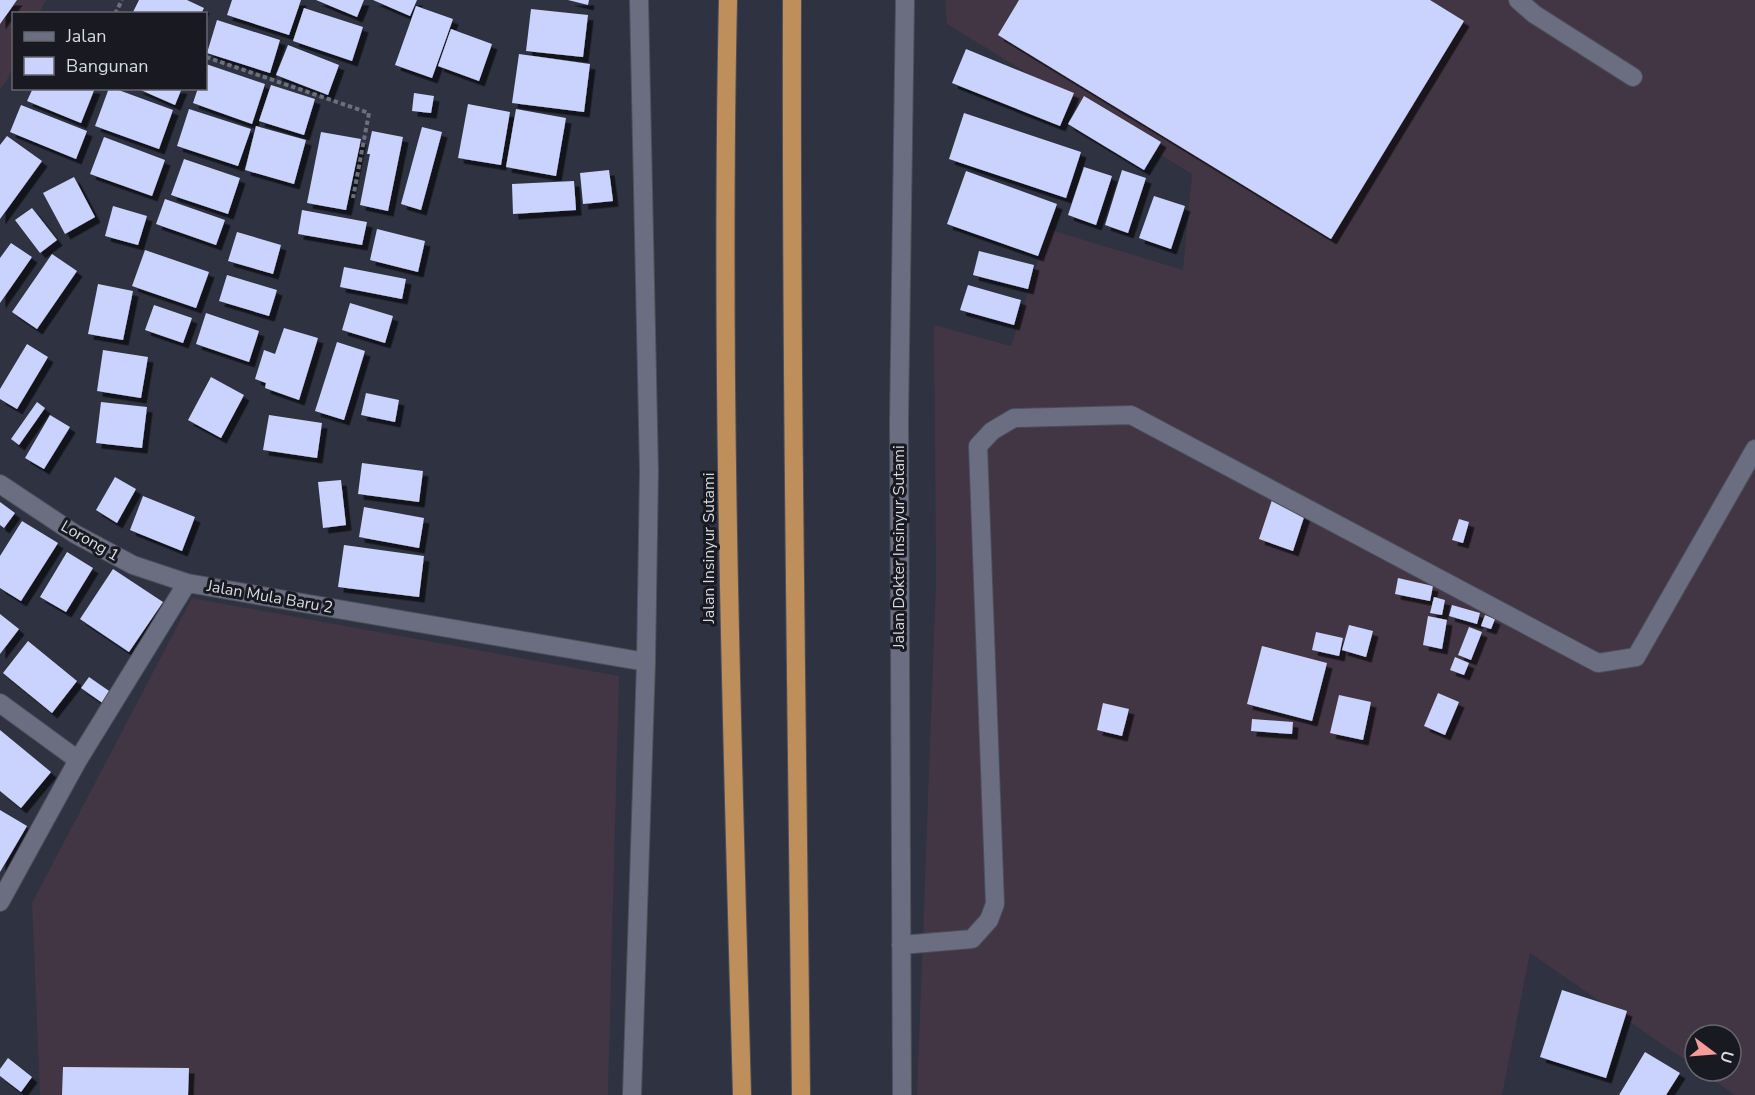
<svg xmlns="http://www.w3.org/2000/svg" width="1755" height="1095" viewBox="0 0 1755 1095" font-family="'Nunito Sans',sans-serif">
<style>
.industrial{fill:#423544}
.building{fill:#cad3fe;filter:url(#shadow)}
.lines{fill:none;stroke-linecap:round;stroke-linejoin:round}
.minor-casing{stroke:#4c4f5c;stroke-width:20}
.highway-casing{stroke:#4c4f5c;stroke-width:20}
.path{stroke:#6c707d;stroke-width:4;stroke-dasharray:4.5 3;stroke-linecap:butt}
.minor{stroke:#6a6e80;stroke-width:18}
.highway{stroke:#bf8f5b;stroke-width:18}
.labels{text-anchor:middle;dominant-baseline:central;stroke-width:6;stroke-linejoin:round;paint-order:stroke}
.street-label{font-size:16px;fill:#d6d9e3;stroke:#191a21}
</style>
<defs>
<filter id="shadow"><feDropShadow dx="5.5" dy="5.5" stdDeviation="0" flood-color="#0009"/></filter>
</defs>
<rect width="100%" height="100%" fill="#2e3241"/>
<path class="industrial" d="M0,0H46L39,13L14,14L13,67L7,80L0,89Z
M945,0H1755V1095H1735L1700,1071H1731V1035H1695V1067L1530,953L1502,1095H917L936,582L934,325L1011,346L1048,229L1183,270L1192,174L947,24Z
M192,598L619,676L608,1095H40L32,903Z"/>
<path class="building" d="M0,0H17L0,24Z
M139,0H187L204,8L201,14H132Z
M232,0H301L289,35L227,15Z
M316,0H364L357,17Z
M373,0H417L410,16Z
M568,0H589L588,5Z
M1019,0H1430L1464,21L1331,239L998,35Z
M416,6L453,19L432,78L395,65Z
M304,8L363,27L352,61L293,41Z
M531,9L588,15L583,57L526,51Z
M217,20L280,40L270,73L207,53Z
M451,29L492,44L479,81L438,66Z
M288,45L339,65L328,95L276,75Z
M966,49L1074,93L1060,126L952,83Z
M519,54L590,64L584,112L512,103Z
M206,64L265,84L252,124L193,103L198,88H206Z
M271,85L315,99L304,135L259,121Z
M33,88H95L81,123L27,101Z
M109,88H113L173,110L159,149L95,126Z
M136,88H182L175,105Z
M414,93L434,96L431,113L412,111Z
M1084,96L1161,142L1144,170L1068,124Z
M468,104L510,112L501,165L458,158Z
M21,105L87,131L76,159L10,132Z
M189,109L251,129L238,166L177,146Z
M516,109L566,118L556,176L506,167Z
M964,113L1081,152L1066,198L949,159Z
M256,126L306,140L294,184L245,170Z
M422,127L442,132L421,210L401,204Z
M372,131L403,137L388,211L360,205L370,154H367Z
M321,132L361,139L346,210L307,203Z
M7,136L42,161L0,219V145Z
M104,137L165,160L152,196L90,174Z
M184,159L240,178L228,214L171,195Z
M1084,167L1112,176L1096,225L1068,215Z
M609,170L613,201L583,204L580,173Z
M1122,170L1146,178L1128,233L1105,225Z
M966,171L1057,204L1038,256L947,224Z
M74,177L95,217L65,234L43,193Z
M574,181L576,210L513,214L512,184Z
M1154,196L1185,206L1171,249L1139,238Z
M165,199L225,220L216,245L156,224Z
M113,206L147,216L138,245L105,236Z
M32,208L57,240L40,253L15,220Z
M302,210L367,222L362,245L298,234Z
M377,229L425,241L418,272L370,260Z
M237,232L281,245L273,274L228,261Z
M11,243L32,257L0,303V258Z
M145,250L209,272L196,308L132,286Z
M979,251L1034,265L1028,289L973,275Z
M52,254L77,271L37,329L12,312Z
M344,267L406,279L402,299L340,287Z
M227,275L277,290L269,316L219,301Z
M98,284L133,291L123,340L88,334Z
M968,285L1021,300L1014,325L960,310Z
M350,303L393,316L385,343L342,330Z
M154,305L192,318L183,343L145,330Z
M206,313L259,331L249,362L196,344Z
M284,328L318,338L299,400L265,388L266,383L255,379L264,350L275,354Z
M337,342L365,351L344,420L315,411Z
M27,344L48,357L17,409L0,399V389Z
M103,350L148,357L141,398L97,391Z
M211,377L244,395L221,438L188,420Z
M366,393L399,400L395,422L361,415Z
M37,402L45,408L19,445L11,439Z
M101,402L147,407L142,448L96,443Z
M50,415L70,427L44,469L25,458Z
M269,415L322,423L317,458L263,450Z
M362,463L423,471L419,502L358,494Z
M115,477L136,489L117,523L96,510Z
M341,480L346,525L323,528L318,482Z
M143,496L195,517L182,551L130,530Z
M1272,500L1306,511L1293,551L1259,539Z
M0,502L15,513L4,528L0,525Z
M364,507L424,518L419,548L359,537Z
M1459,519L1469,522L1463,543L1452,540Z
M22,521L58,543L21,601L0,588V556Z
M344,545L424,556L419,597L338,587Z
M67,552L93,568L66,612L40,597Z
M113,569L163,602L129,652L80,619Z
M1398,578L1433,586L1430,601L1395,594Z
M1434,597L1445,600L1442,615L1430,613Z
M1452,605L1480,613L1477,624L1449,616Z
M0,614L19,629L0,654Z
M1485,615L1495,619L1491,629L1481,626Z
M1428,616L1447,620L1442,649L1423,645Z
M1349,625L1373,631L1366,657L1342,650Z
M1469,627L1482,632L1471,660L1458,655Z
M1316,632L1343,638L1339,656L1312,650Z
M28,641L77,681L52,713L3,673Z
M1262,646L1327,663L1312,721L1247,704Z
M1455,657L1469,663L1464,675L1450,670Z
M89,677L112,693L104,704L81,688Z
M1438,693L1459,702L1445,735L1424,726Z
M1339,695L1371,702L1363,740L1330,733Z
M1103,703L1129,709L1122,736L1097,730Z
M1252,719L1293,722L1292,734L1251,731Z
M0,730L51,772L21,808L0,791Z
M0,810L27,826L0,872Z
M1562,990L1627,1011L1606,1078L1540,1057Z
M1645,1052L1680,1073L1666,1095H1619Z
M8,1058L32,1077L21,1092L0,1076V1069Z
M63,1067L189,1068L188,1095H62Z"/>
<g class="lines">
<defs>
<path id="minor" d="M1518,0L1534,14L1633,77
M0,484L75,534L133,565L187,583
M0,703L78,760
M0,902L78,760L187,583L646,662
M901,945L972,939L989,920L995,904L978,446L992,431L1014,418L1131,415L1598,663L1636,657L1755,449
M632,1095L646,662L649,471L639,0
M902,1095L899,421L905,0"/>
<path id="highway" d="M728,0C720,365 732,730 742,1095
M792,0C791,365 797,730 801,1095"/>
</defs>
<use href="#minor" class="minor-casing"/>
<use href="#highway" class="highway-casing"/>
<path class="path" d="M115,14L122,0
M206,57L369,113L353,198"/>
<use href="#minor" class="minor"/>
<use href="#highway" class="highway"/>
</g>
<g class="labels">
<g class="street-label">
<text transform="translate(90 541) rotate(30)">Lorong 1</text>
<text transform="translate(899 547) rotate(-90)">Jalan Dokter Insinyur Sutami</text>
<text transform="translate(709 548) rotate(-90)">Jalan Insinyur Sutami</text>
<text transform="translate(270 597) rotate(10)">Jalan Mula Baru 2</text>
</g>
</g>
<rect x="12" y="12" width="195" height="78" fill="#191a21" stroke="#65666f" stroke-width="1.5"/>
<rect x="24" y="32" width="30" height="9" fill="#6a6e80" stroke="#65666f" stroke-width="1.5"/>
<text x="66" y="42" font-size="18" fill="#d6d9e3">Jalan</text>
<rect x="24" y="57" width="30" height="18" fill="#cad3fe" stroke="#65666f" stroke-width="1.5"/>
<text x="66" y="72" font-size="18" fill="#d6d9e3">Bangunan</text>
<g transform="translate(1713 1053) rotate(106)"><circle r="28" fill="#191a21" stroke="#65666f" stroke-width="1.5"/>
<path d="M0-4.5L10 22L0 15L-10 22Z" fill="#f59b98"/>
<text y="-9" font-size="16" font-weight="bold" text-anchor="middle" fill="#d6d9e3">U</text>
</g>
</svg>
